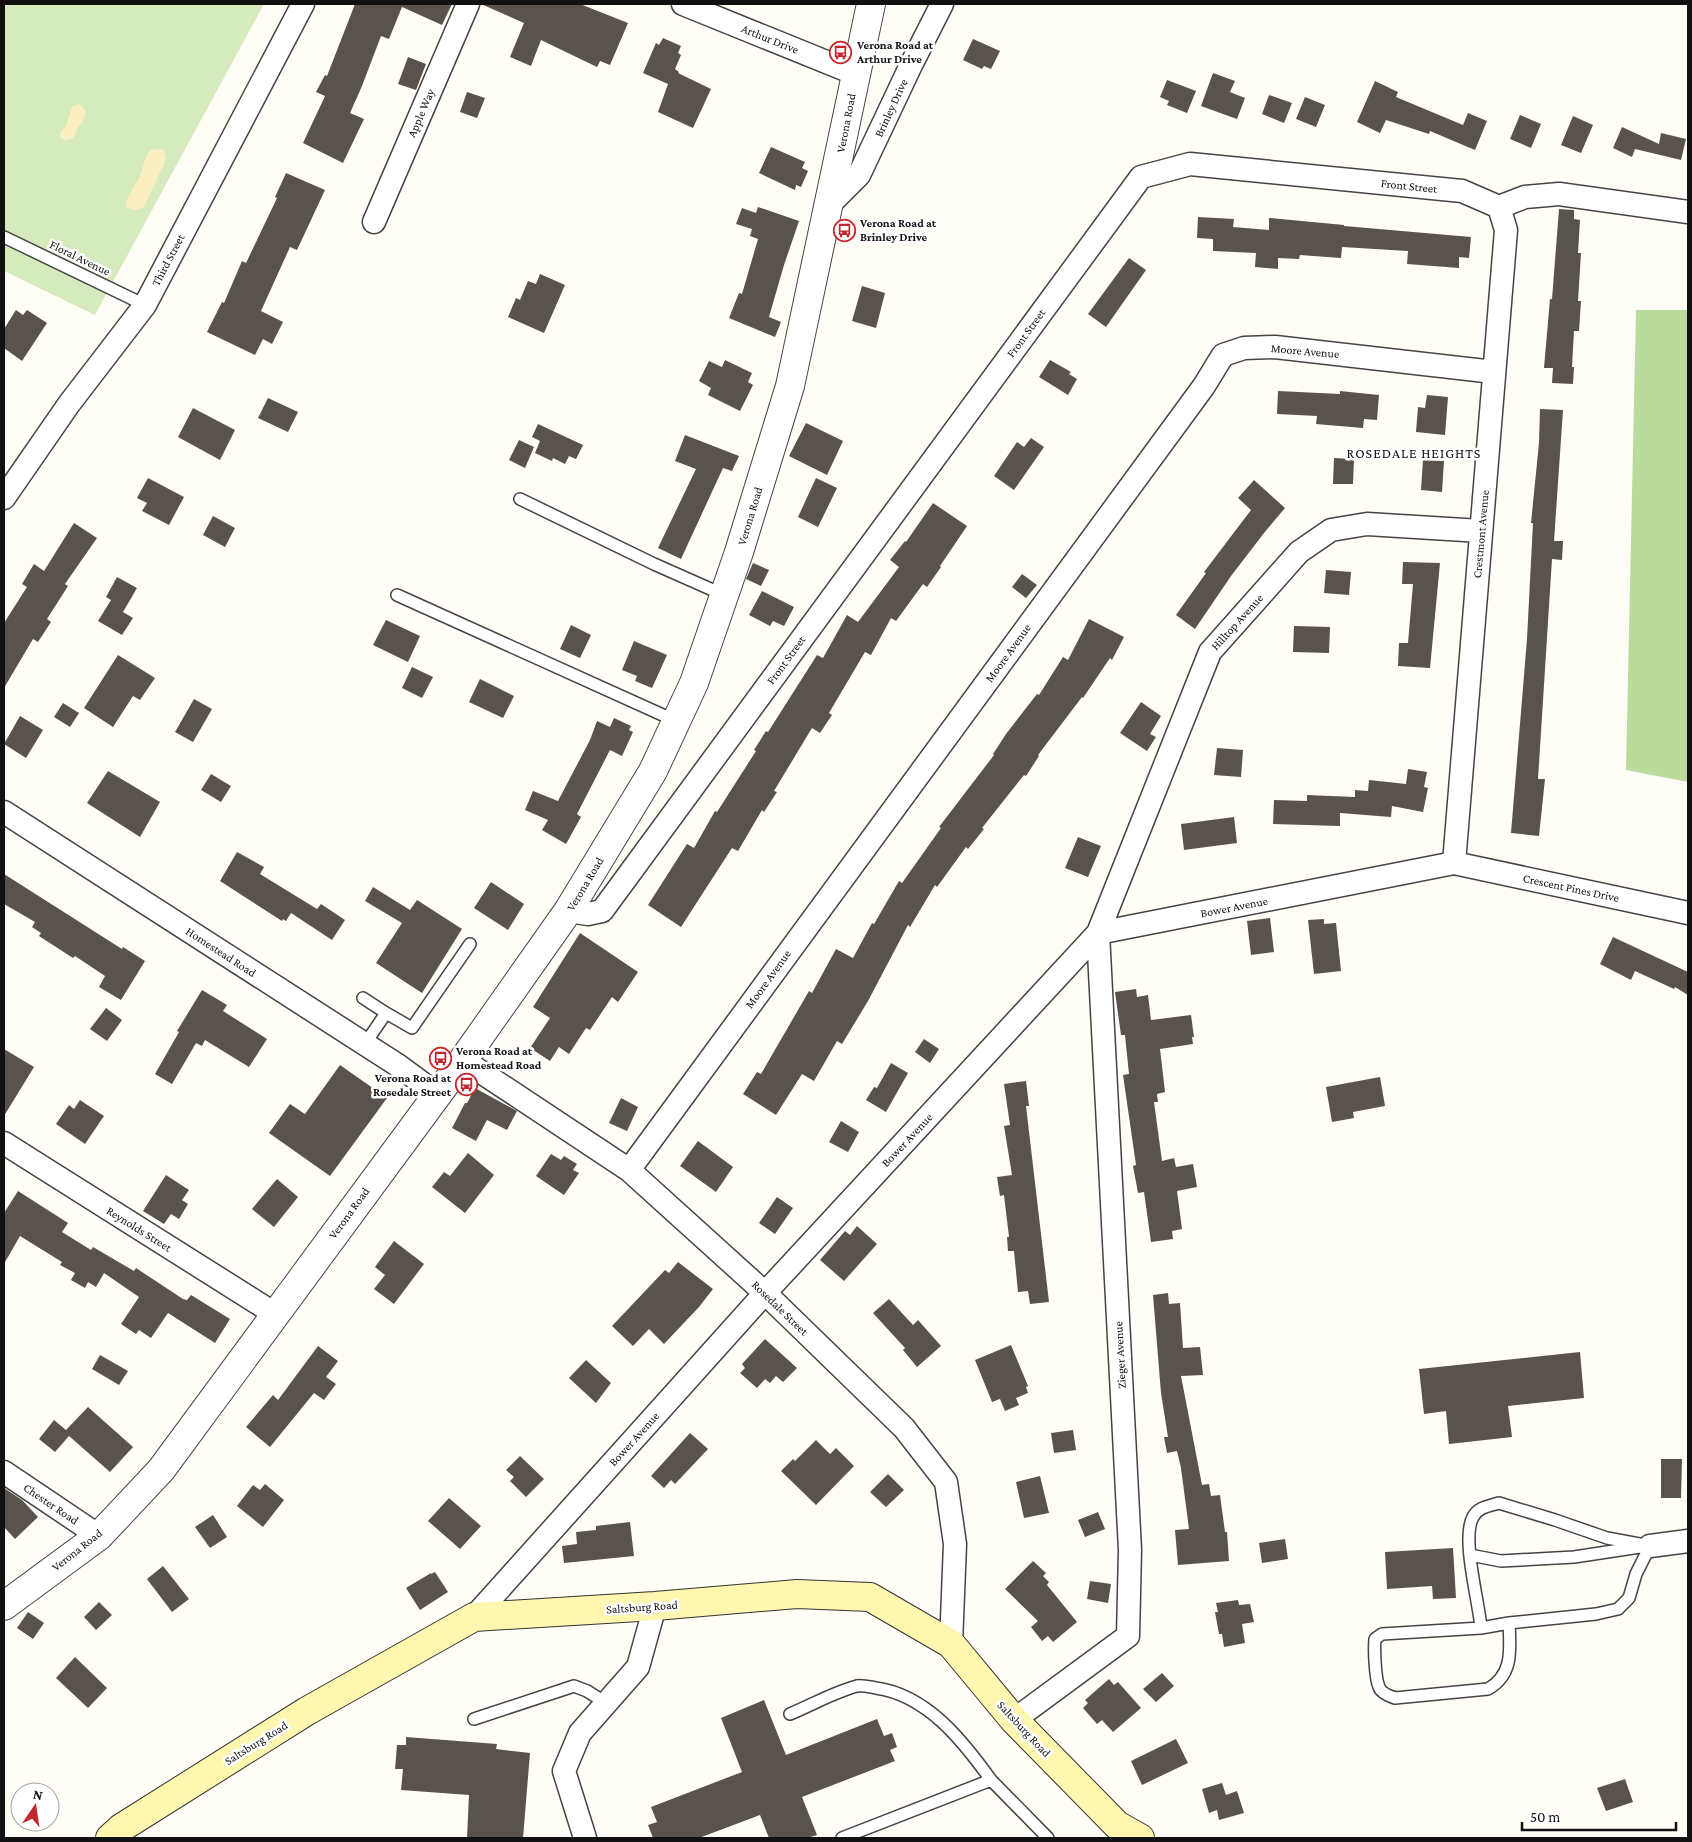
<svg xmlns="http://www.w3.org/2000/svg" width="1692" height="1842" viewBox="0 0 1692 1842" font-family="'Crimson Pro',serif">
<style>
.green{fill:#d5ebbd}
.forest{fill:#b9dc9c}
.sand{fill:#fbeec1}
.building{fill:#5a524d}
.lines{fill:none;stroke-linecap:round;stroke-linejoin:round}
.service-casing{stroke:#444;stroke-width:14}
.minor-casing{stroke:#444;stroke-width:25}
.tertiary-casing{stroke:#444;stroke-width:30}
.secondary-casing{stroke:#333;stroke-width:30}
.service{stroke:#fff;stroke-width:11}
.minor{stroke:#fff;stroke-width:22}
.tertiary{stroke:#fff;stroke-width:28}
.secondary{stroke:#fff6b0;stroke-width:28}
.labels{text-anchor:middle;dominant-baseline:central;stroke-width:5;stroke-linejoin:round;paint-order:stroke}
.street-label{font-size:12px;fill:#111;stroke:#fff}
.poi-label{font-size:12px;font-weight:bold;fill:#111;stroke:#fff;text-anchor:start}
.neighbourhood-label{font-size:14px;letter-spacing:1px;fill:#111;stroke:#fff}
</style>
<rect width="100%" height="100%" fill="#fffdf5"/>
<path class="green" d="M4,4H264L95,315L4,271Z"/>
<path class="forest" d="M1636,310H1688V782L1626,770Z"/>
<path class="sand" d="M79,104C88,111 87,115 81,124C77,128 75,134 73,138L65,140L60,137V133L66,126L72,107Z
M163,149L166,157L164,164L144,207L136,210L127,208C124,199 135,186 139,178C143,169 144,158 150,150Z"/>
<path class="building" d="M355,4H452L442,25L402,7L389,39L381,36L362,86L350,113L364,119L343,163L303,143L325,96L316,92L325,75L327,76Z
M481,4H580L628,23L610,65L600,61L597,67L541,40L531,66L510,57L524,23Z
M663,38L681,46L678,53L681,55L675,69L679,72L678,73L711,89L693,128L658,112L668,84L643,73L656,43L659,45Z
M973,39L1000,51L991,69L984,66L982,69L963,60Z
M408,57L426,64L416,90L398,84Z
M1213,73L1235,81L1230,92L1245,98L1237,119L1201,106Z
M1167,80L1196,91L1187,113L1167,105L1169,101L1160,97Z
M1375,81L1398,92L1396,97L1463,125L1468,113L1487,121L1475,150L1430,131L1429,134L1386,120L1380,133L1357,122Z
M467,92L485,98L477,118L460,112Z
M1269,95L1292,103L1284,123L1262,114Z
M1305,97L1325,105L1316,127L1296,119Z
M1520,115L1541,124L1531,148L1510,139Z
M1573,116L1593,125L1581,153L1561,145Z
M1622,127L1659,144L1661,133L1686,139L1681,160L1635,149L1632,157L1613,148Z
M771,147L805,162L802,168L808,171L801,187L796,185L795,190L759,173Z
M286,173L325,190L297,250L290,247L261,311L283,322L272,344L263,339L255,355L207,332L222,302L224,303L242,261L246,263L277,198L275,197Z
M758,207L799,221L784,265L769,317L781,322L775,337L729,318L739,293L742,294L758,239L750,236L752,229L736,224L742,208L756,213Z
M1559,209L1574,210V219L1580,220L1578,253H1581L1578,301H1581L1579,331H1574L1572,367H1574L1573,384L1552,383L1553,368H1544L1550,299H1552Z
M1198,217L1234,219L1233,227L1269,230V218L1344,225V226L1471,237L1469,258L1459,257V268L1407,264L1408,251L1342,247L1341,258L1300,255L1299,259L1278,258V269L1255,267L1256,253L1213,251V239L1197,238Z
M1129,258L1146,270L1106,327L1088,314Z
M540,274L565,285L544,333L508,317L516,298L520,300L528,281L536,284Z
M862,286L885,293L876,328L852,321Z
M16,310L23,315L27,310L47,323L22,361L4,348V329Z
M725,360L752,373L748,382L753,385L740,411L708,395L711,388L699,381L709,361L722,367Z
M1050,360L1071,372L1069,374L1077,379L1068,395L1039,377Z
M1278,391L1340,394V391L1379,395L1377,420L1364,419L1363,428L1316,424L1317,416L1277,414Z
M1427,395L1448,397L1445,435L1416,432L1418,407L1425,408Z
M268,398L298,412L288,432L258,418Z
M193,408L235,430L220,460L178,437Z
M1540,409L1563,410L1554,541H1563L1562,560L1552,559L1538,779H1545L1539,836L1511,833L1527,639L1533,523H1531L1539,443Z
M806,423L843,441L827,475L789,456Z
M538,424L583,445L576,459L569,456L565,464L553,458L552,461L535,453L540,441L532,437Z
M685,435L739,456L732,471L723,468L681,559L658,548L696,469L675,461Z
M1031,438L1044,447L1014,490L994,476L1017,442L1024,447Z
M519,440L534,447L525,468L509,460Z
M1334,458L1354,459L1353,484H1333Z
M1423,460L1444,461L1442,492L1421,490Z
M148,478L184,497L169,525L142,511L147,503L137,498Z
M816,478L837,488L818,527L798,517Z
M1254,480L1285,508L1264,533L1231,576L1195,629L1176,615L1206,573L1204,572L1251,510L1238,498Z
M933,503L967,526L940,566L941,567L927,587L923,584L896,621L891,618L871,655L865,652L829,713L832,715L820,733L812,728L774,791L777,792L764,812L762,810L738,851L732,848L681,927L648,905L687,844L694,848L715,811L717,812L756,751L754,750L766,731L768,732L817,655L823,658L847,615L858,622L899,567L890,560L905,541L906,542Z
M213,516L235,528L225,547L203,535Z
M74,523L97,538L65,584L68,586L47,619L51,622L38,642L33,639L4,688V623L27,587L22,584L34,564L44,571Z
M1403,562L1440,563L1430,668L1398,666L1399,643H1408L1413,584H1402Z
M753,563L769,570L761,586L746,579Z
M1326,570L1351,572L1349,595L1324,593Z
M1022,574L1037,585L1026,598L1012,587Z
M117,577L137,588L123,612L133,618L122,635L98,621L111,600L106,597Z
M762,591L794,607L784,626L773,621L770,626L749,615Z
M1089,619L1124,637L1112,660L1110,658L1083,698L1082,697L1038,755L1039,756L1026,776L1024,775L982,828L984,829L968,849L966,847L937,887L935,885L910,927L908,925L868,1001L842,1044L837,1041L814,1081L802,1074L776,1115L743,1094L757,1072L761,1074L809,991L812,993L836,949L853,958L872,923L874,924L899,881L902,883L941,828L939,827L994,755L993,754L1006,734L1037,694L1039,695L1063,657L1068,660Z
M386,620L420,636L408,662L373,645Z
M571,625L591,635L580,658L560,649Z
M1294,626L1330,627L1329,653L1293,652Z
M634,641L667,655L652,688L635,681L637,676L622,670Z
M118,655L155,678L140,700L133,696L113,727L84,708Z
M412,667L433,677L422,698L402,688Z
M480,679L514,696L503,718L469,702Z
M194,699L212,709L193,742L175,732Z
M1141,702L1161,716L1150,734L1156,737L1147,751L1120,733Z
M63,703L79,713L70,727L54,717Z
M20,716L43,730L26,758L4,744Z
M614,718L631,726L629,730L633,732L622,756L610,750L577,814L581,817L566,844L542,830L548,820L525,810L533,791L558,801L590,740L597,721L610,727Z
M1217,748L1243,750L1241,777L1214,775Z
M1408,769L1427,772L1424,787L1428,788L1423,812L1392,806L1391,817L1340,813V826L1273,824L1274,800L1307,801V795L1355,797V790L1368,791L1369,780L1406,784Z
M108,771L160,802L140,837L87,803Z
M211,774L231,786L221,802L201,790Z
M1234,817L1237,843L1184,850L1181,824Z
M1078,837L1101,846L1088,877L1065,868Z
M237,852L264,867L260,874L317,909L321,904L345,920L332,940L291,913L286,921L283,919L282,921L220,881Z
M4,874L122,949L123,947L145,961L121,1000L99,987L105,976L75,956L73,958L39,936L41,933L32,927L35,922L4,904Z
M491,882L524,904L508,930L474,908Z
M373,887L410,910L417,900L462,929L422,993L376,963L402,923L365,901Z
M1270,918L1274,952L1251,955L1247,921Z
M1324,919V924L1336,923L1341,971L1314,974L1308,920Z
M580,933L638,972L618,1002L612,997L590,1030L586,1028L569,1054L559,1047L550,1061L530,1048L550,1018L533,1007Z
M1613,937L1688,972V995L1675,987L1674,989L1635,971L1631,980L1600,964Z
M1136,989L1137,997L1148,995L1151,1020L1191,1015L1194,1037H1192L1193,1044L1160,1049L1165,1092L1157,1094L1158,1102H1154L1162,1161L1174,1158L1176,1167L1193,1164L1197,1187L1177,1191L1182,1229L1172,1231L1173,1239L1151,1242L1144,1192L1138,1193L1133,1166L1136,1165L1123,1075L1129,1074L1125,1035H1121L1115,992Z
M202,990L227,1005L223,1011L267,1039L249,1067L205,1040L202,1046L196,1043L172,1084L155,1074L179,1032L177,1031Z
M106,1008L122,1020L107,1041L90,1029Z
M924,1039L939,1049L930,1063L915,1052Z
M4,1049L34,1067L4,1116Z
M891,1063L908,1073L886,1112L866,1100L874,1087L877,1088Z
M340,1065L387,1098L330,1176L269,1133L290,1104L305,1114Z
M1380,1077L1385,1106L1353,1112L1354,1118L1332,1122L1326,1087Z
M1026,1081L1029,1106H1026L1049,1302L1030,1304L1028,1291L1018,1292L1014,1251H1008L1007,1237H1009L1004,1195L1000,1196L997,1177L1012,1175L1004,1126L1010,1125L1004,1084Z
M475,1088L517,1111L507,1130L487,1120L476,1141L452,1128L465,1103H467Z
M621,1098L638,1107L627,1131L609,1123Z
M80,1100L104,1116L85,1144L56,1124L69,1105L74,1109Z
M841,1121L859,1132L848,1152L829,1142Z
M698,1141L733,1167L716,1192L680,1166Z
M468,1153L494,1175L465,1213L432,1187L444,1172L450,1176Z
M551,1154L561,1160L564,1156L577,1164L573,1170L579,1173L564,1195L536,1176Z
M166,1175L189,1190L182,1200L188,1204L179,1219L171,1214L164,1224L143,1211Z
M277,1179L298,1197L274,1227L252,1209Z
M18,1191L68,1223L62,1232L91,1250L93,1247L134,1271L136,1268L183,1299L187,1300L191,1295L230,1319L215,1343L168,1313L151,1338L139,1330L136,1334L121,1324L139,1297L104,1273L96,1287L88,1282L85,1288L71,1280L75,1273L60,1265L62,1262L20,1236L4,1264V1213Z
M777,1197L793,1208L775,1234L759,1223Z
M857,1226L877,1244L844,1281L820,1260L845,1231L850,1235Z
M394,1241L424,1264L394,1304L374,1289L385,1275L375,1267Z
M678,1262L713,1289L699,1307L664,1344L649,1329L633,1346L612,1326L665,1270L669,1273Z
M1168,1293L1169,1304L1180,1303L1183,1348L1200,1347L1203,1375L1181,1376L1202,1485L1209,1484L1211,1496L1220,1495L1225,1532H1227L1229,1561L1178,1565L1175,1530L1189,1529L1181,1468L1177,1451L1167,1453L1164,1437H1168L1161,1393L1153,1295Z
M889,1299L913,1325L918,1320L941,1346L917,1367L903,1350L905,1348L873,1313Z
M765,1339L797,1368L783,1382L776,1376L770,1383L765,1379L757,1388L740,1373L745,1368L742,1364Z
M1011,1345L1028,1386L1026,1387L1028,1393L1016,1398L1019,1405L1005,1411L1000,1399L992,1402L975,1360Z
M318,1346L338,1361L326,1377L336,1384L324,1400L314,1393L270,1447L246,1427L273,1395L278,1400Z
M1580,1352L1584,1398L1508,1406L1512,1437L1449,1444L1446,1411L1424,1414L1419,1369Z
M100,1355L128,1371L119,1385L92,1369Z
M586,1360L611,1383L596,1403L569,1378Z
M88,1407L133,1447L110,1472L69,1436L55,1452L39,1439L54,1420L66,1430Z
M1073,1430L1076,1450L1054,1453L1051,1433Z
M690,1433L708,1449L675,1484L671,1480L664,1488L651,1476Z
M816,1440L830,1454L836,1448L854,1466L816,1505L781,1471L793,1459L795,1461Z
M520,1456L544,1479L526,1497L510,1481L514,1477L506,1470Z
M1661,1459H1682L1681,1498H1661Z
M888,1474L904,1490L886,1507L870,1492Z
M1040,1476L1049,1513L1024,1518L1016,1482Z
M265,1484L284,1500L263,1527L237,1506L253,1485L260,1490Z
M4,1488L22,1500L38,1517L15,1539L4,1527Z
M449,1498L481,1526L460,1549L428,1521Z
M1098,1512L1105,1529L1085,1537L1078,1520Z
M213,1515L227,1537L210,1548L195,1527Z
M630,1522L634,1556L564,1563L562,1546L577,1544L576,1532L596,1530V1526Z
M1285,1539L1288,1559L1262,1563L1259,1543Z
M1453,1548L1456,1598L1433,1599L1432,1586L1387,1589L1385,1552Z
M1033,1561L1046,1573L1043,1576L1049,1582L1047,1585L1077,1622L1053,1642L1048,1636L1042,1641L1031,1627L1038,1621L1005,1589Z
M163,1566L189,1599L172,1612L147,1579Z
M435,1572L448,1592L420,1610L406,1588L431,1573V1574Z
M1090,1581L1111,1584L1108,1603L1087,1599Z
M1238,1600L1239,1605L1250,1604L1254,1622L1242,1624L1245,1643L1224,1647L1222,1634H1219L1215,1612H1218L1216,1603Z
M99,1602L112,1615L96,1630L84,1617Z
M28,1612L44,1623L33,1639L17,1628Z
M75,1657L107,1688L88,1708L56,1678Z
M1162,1673L1174,1686L1156,1702L1143,1689Z
M1109,1679L1114,1685L1118,1682L1141,1708L1113,1732L1102,1720L1097,1724L1083,1708L1088,1703L1085,1700Z
M764,1700L786,1755L877,1719L884,1736L892,1733L897,1747L890,1750L895,1761L802,1797L817,1835L807,1838H769L760,1815L699,1838H653L648,1825L657,1822L651,1807L742,1772L721,1718Z
M406,1737L497,1744L496,1749L530,1753L523,1838H467L469,1795L401,1790L403,1769H395L397,1745H406Z
M1176,1739L1188,1763L1142,1785L1131,1761Z
M1625,1779L1633,1802L1606,1811L1597,1788Z
M1222,1783L1226,1795L1237,1791L1244,1813L1219,1820L1217,1810L1209,1813L1202,1789Z"/>
<g class="lines">
<defs>
<path id="service" d="M4,237L145,305
M520,499L654,564L724,595
M397,595L676,721
M363,998L386,1013
M365,1044L386,1013L412,1028L470,944
M1499,1503L1555,1520L1607,1538L1650,1546L1636,1574L1629,1598L1618,1609L1596,1614L1509,1623L1481,1628C1479,1602 1461,1538 1473,1517C1478,1507 1489,1506 1499,1503Z
M1470,1555L1501,1561L1574,1557L1640,1547
M1481,1628L1382,1634L1375,1639C1374,1649 1375,1678 1379,1687C1381,1693 1389,1696 1395,1698L1488,1689C1514,1674 1510,1649 1509,1623
M790,1714C812,1705 834,1692 857,1686C863,1685 870,1687 876,1688C927,1695 963,1741 991,1780
M474,1719L574,1686L587,1691L606,1703
M842,1838L991,1780L1048,1838"/>
<path id="minor" d="M683,4L856,74
M830,204L859,175L911,65L942,4
M374,222L468,4
M4,498L69,404L145,305L303,4
M4,812L399,1066L437,1094
M1454,863L1506,230L1499,207
M568,911L588,914L602,911L1141,177L1190,164L1462,191L1499,207L1525,197L1559,194L1688,212
M463,1060L629,1170L765,1293L904,1428L946,1482L955,1544L951,1644
M4,1143L275,1314
M629,1170L1204,386L1223,355L1244,348L1275,347L1494,372
M4,1472L99,1536
M1650,1546L1688,1541
M474,1617L765,1293L1098,933L1454,863L1688,913
M1014,1720L1128,1636L1130,1550L1098,933L1210,652L1299,552L1331,530L1367,524L1481,531
M585,1838L564,1771L580,1733L638,1667L655,1606"/>
<path id="tertiary" d="M4,1606L99,1536L161,1470L463,1060L568,911L653,771L694,683L739,552L790,386L871,4"/>
<path id="secondary" d="M110,1838L121,1828L307,1711L474,1617L655,1606L797,1594L870,1597L951,1644L1014,1720L1117,1825L1140,1838"/>
</defs>
<use href="#service" class="service-casing"/>
<use href="#minor" class="minor-casing"/>
<use href="#tertiary" class="tertiary-casing"/>
<use href="#secondary" class="secondary-casing"/>
<use href="#service" class="service"/>
<use href="#minor" class="minor"/>
<use href="#tertiary" class="tertiary"/>
<use href="#secondary" class="secondary"/>
</g>
<defs>
<symbol id="bus-ring" viewBox="-11 -11 22 22"><circle r="9.5" fill="#fff" stroke="#c4262e" stroke-width="1.5"/><path d="M-5-6H5V4H4V6H2V4H-2V6H-4V4H-5ZM-3.5-4V0h7V-4ZM-3.5 1.2v1.5H-2V1.2ZM2 1.2v1.5H3.5V1.2Z" fill="#c4262e"/></symbol>
</defs>
<g fill-rule="evenodd">
<use href="#bus-ring" x="828" y="40" width="25" height="25"/>
<use href="#bus-ring" x="832" y="218" width="25" height="25"/>
<use href="#bus-ring" x="428" y="1046" width="25" height="25"/>
<use href="#bus-ring" x="454" y="1072" width="25" height="25"/>
</g>
<g class="labels">
<g class="street-label">
<text transform="translate(770 39) rotate(22)">Arthur Drive</text>
<text transform="translate(891 108) rotate(-65)">Brinley Drive</text>
<text transform="translate(421 113) rotate(-67)">Apple Way</text>
<text transform="translate(846 123) rotate(-79)">Verona Road</text>
<text transform="translate(1409 186) rotate(6)">Front Street</text>
<text transform="translate(80 258) rotate(26)">Floral Avenue</text>
<text transform="translate(168 260) rotate(-62)">Third Street</text>
<text transform="translate(1026 333) rotate(-54)">Front Street</text>
<text transform="translate(1305 351) rotate(5)">Moore Avenue</text>
<text transform="translate(750 516) rotate(-73)">Verona Road</text>
<text transform="translate(1481 534) rotate(-85)">Crestmont Avenue</text>
<text transform="translate(1237 622) rotate(-48)">Hilltop Avenue</text>
<text transform="translate(1008 653) rotate(-54)">Moore Avenue</text>
<text transform="translate(786 660) rotate(-54)">Front Street</text>
<text transform="translate(585 884) rotate(-59)">Verona Road</text>
<text transform="translate(1571 888) rotate(12)">Crescent Pines Drive</text>
<text transform="translate(1234 907) rotate(-11)">Bower Avenue</text>
<text transform="translate(221 952) rotate(33)">Homestead Road</text>
<text transform="translate(768 979) rotate(-54)">Moore Avenue</text>
<text transform="translate(907 1140) rotate(-47)">Bower Avenue</text>
<text transform="translate(349 1213) rotate(-54)">Verona Road</text>
<text transform="translate(139 1229) rotate(32)">Reynolds Street</text>
<text transform="translate(780 1308) rotate(44)">Rosedale Street</text>
<text transform="translate(1120 1355) rotate(-93)">Zieger Avenue</text>
<text transform="translate(634 1439) rotate(-48)">Bower Avenue</text>
<text transform="translate(51 1504) rotate(34)">Chester Road</text>
<text transform="translate(77 1550) rotate(-38)">Verona Road</text>
<text transform="translate(642 1607) rotate(-4)">Saltsburg Road</text>
<text transform="translate(1024 1729) rotate(47)">Saltsburg Road</text>
<text transform="translate(256 1743) rotate(-32)">Saltsburg Road</text>
</g>
<g class="poi-label">
<text x="857" y="45">Verona Road at<tspan x="857" dy="14">Arthur Drive</tspan></text>
<text x="860" y="223">Verona Road at<tspan x="860" dy="14">Brinley Drive</tspan></text>
<text x="456" y="1051">Verona Road at<tspan x="456" dy="14">Homestead Road</tspan></text>
<text x="451" y="1078" text-anchor="end">Verona Road at<tspan x="451" dy="14">Rosedale Street</tspan></text>
</g>
<g class="neighbourhood-label">
<text x="1414" y="453">ROSEDALE HEIGHTS</text>
</g>
</g>
<rect width="1692" height="1842" fill="none" stroke="#111111" stroke-width="10"/>
<g transform="translate(35 1807) rotate(13)"><circle r="24" fill="#ffffff" stroke="#a0a0a0"/>
<path d="M0-4L9 19L0 12L-9 19Z" fill="#c4262e"/>
<text y="-8" font-size="14" font-weight="bold" text-anchor="middle" fill="#111111">N</text>
</g>
<path d="M1522 1822v8h154v-8" fill="none" stroke="#111111" stroke-width="2.5"/>
<text x="1530" y="1822" font-size="15" fill="#111111" stroke="#ffffff" stroke-width="4" paint-order="stroke">50 m</text>
</svg>
